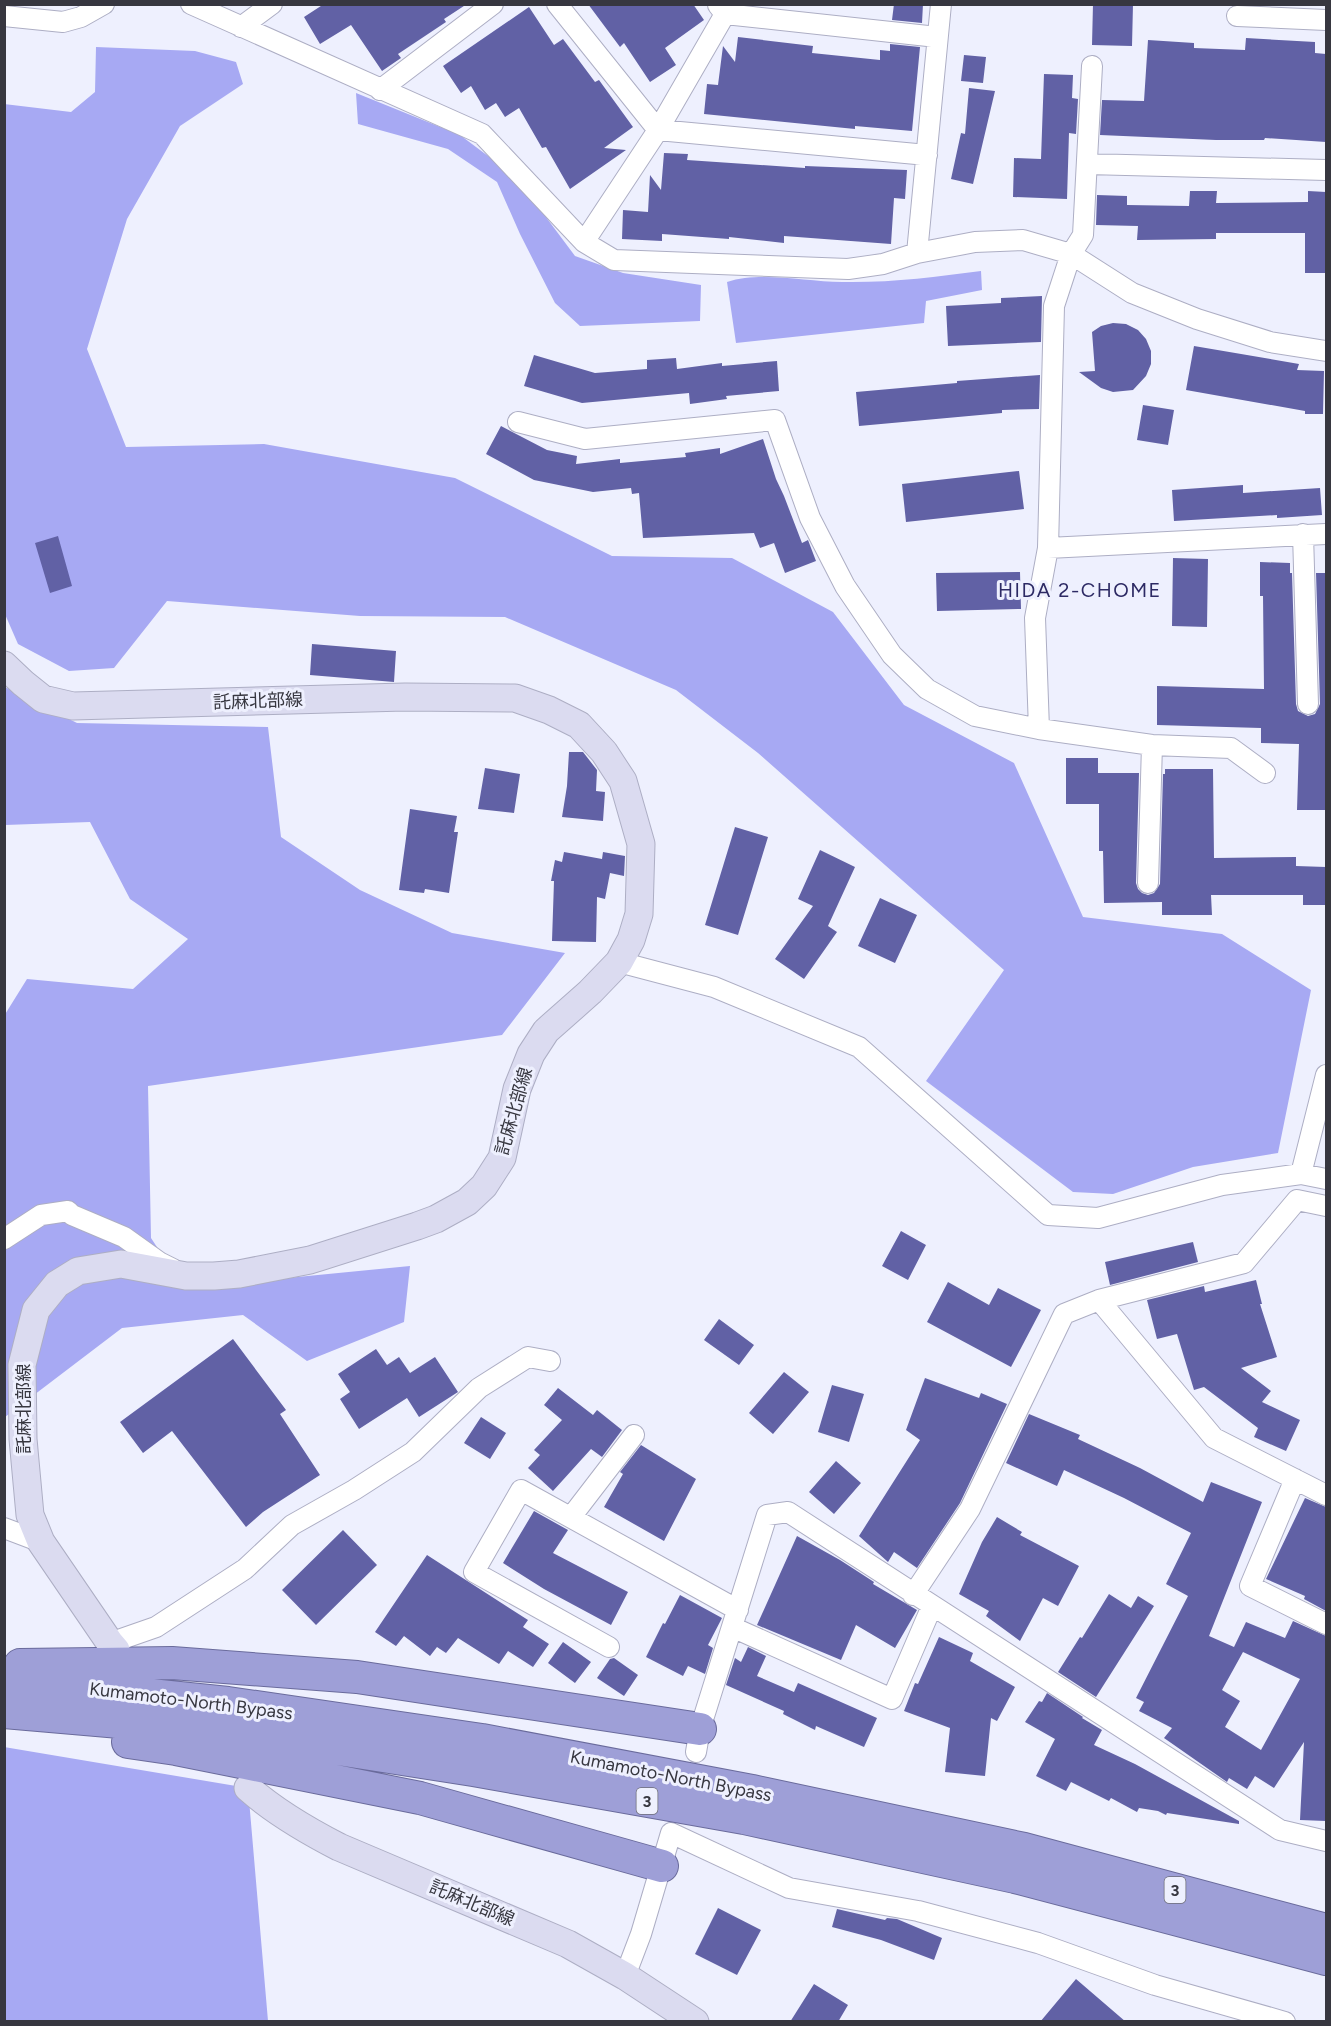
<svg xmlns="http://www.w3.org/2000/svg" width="1331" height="2026" viewBox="0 0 1331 2026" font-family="Figtree,'Noto Sans JP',sans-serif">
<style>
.forest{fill:#a7a9f3}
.building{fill:#6161a5;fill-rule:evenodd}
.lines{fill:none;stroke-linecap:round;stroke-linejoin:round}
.minor-casing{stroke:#adaec4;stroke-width:22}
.secondary-casing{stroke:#adaec4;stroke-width:29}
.trunk-casing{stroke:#6a6b9c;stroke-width:34}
.minor{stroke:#fff;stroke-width:20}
.secondary{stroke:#dbdbf0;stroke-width:27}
.trunk{stroke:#9e9fd7;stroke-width:32}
.labels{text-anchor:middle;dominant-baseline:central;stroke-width:6;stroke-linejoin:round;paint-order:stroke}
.shield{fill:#eef0fe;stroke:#6e6e79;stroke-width:1.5}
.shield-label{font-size:16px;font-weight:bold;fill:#373740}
.street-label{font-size:18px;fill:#373740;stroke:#eef0fe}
.neighbourhood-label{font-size:20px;letter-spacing:1.5px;fill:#2d2a64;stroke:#eef0fe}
</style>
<rect width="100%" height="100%" fill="#eef0fe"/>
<path class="forest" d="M96,47L195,51L236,62L243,84L180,126L127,219L87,349L126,447L264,444L455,478L612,556L732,558L833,612L904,705L1014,763L1083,917L1222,934L1311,990L1278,1153L1193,1167L1113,1194L1073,1192L926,1081L1004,970L758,753L676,690L505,617L360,616L167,601L114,668L69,671L18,644L4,612V104L71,112L95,92Z
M356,93L460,135L516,177L575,256L623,273L701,285L700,321L580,326L555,303L520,234L497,182L448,149L358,124Z
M981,271L982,290L926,301L924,323L736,343L727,282C761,271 806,282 842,282C889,283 935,277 981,271Z
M5,687L77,723L268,727L281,837L360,890L452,933L565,953L502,1035L148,1086L151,1238L184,1288L410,1266L404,1322L307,1361L243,1315L122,1328L5,1417L4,1016L27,979L133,989L188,939L130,899L90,822L5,825Z
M4,1747L248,1788L268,2021H5Z"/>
<path class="building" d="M324,4H467L444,19L446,22L398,54L401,58L382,71L351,25L320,44L304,17Z
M588,4H693L704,20L665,48L676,65L650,82L624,43L620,47Z
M894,4H923L922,23L892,20Z
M1093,4H1133L1132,46L1092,45Z
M529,7L554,45L563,39L595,82L599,80L633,127L604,148L626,150L570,189L546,147L542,148L519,108L505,117L496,103L485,110L471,86L461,93L443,66Z
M738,37L813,46L812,53L880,60V50L890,51V44L920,47L912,131L855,126V129L704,114L707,84L718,85L723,46L735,62Z
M1246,38L1315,42V53L1326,54V142L1265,138L1264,140H1216L1100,135L1102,100L1144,101L1148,40L1194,43V48L1245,50Z
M964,55L986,57L983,83L961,81Z
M1044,74L1073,75L1072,98L1078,99L1076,134L1069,133L1067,199L1013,197L1014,158L1041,159Z
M969,88L995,91L973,184L951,179L961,133L965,134Z
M664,153L688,154L687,160L805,168V166L907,170L905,199L894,198L891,244L784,236V243L729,237V239L662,234V241L622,239L623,210L648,212L650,175L661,190Z
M1190,191H1217L1216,203L1308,202V191L1326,192V273H1305V233H1216V239L1137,240L1138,226L1096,225L1097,195L1127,196V205L1189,206Z
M1042,296L1041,342L948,346L946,306L1001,303V298Z
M1113,323L1126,324L1138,330L1146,339L1151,351V364L1146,376L1133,390L1113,392L1101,388L1079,372L1095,371L1092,332L1101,326Z
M1194,346L1299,364L1297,370L1324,371L1323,414H1305V411L1186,390Z
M534,355L595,373L647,369V360L676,358L677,369L722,363V366L777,361L779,391L726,396L727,399L690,404L689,393L582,403L524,386Z
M1040,375L1039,409L1002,410V413L859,426L856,392L957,383V381Z
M1143,405L1174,410L1168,445L1137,440Z
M501,426L547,450L577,456L576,464L620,459V463L686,457L685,453L720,448V454L763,439L776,479L784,496L802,543L808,540L816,561L785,573L774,543L760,548L754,533L643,538L639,493L632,494L631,488L593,492L534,480L486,454Z
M1019,471L1024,509L906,522L902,484Z
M1243,485V493L1320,488L1322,515L1277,518V515L1174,521L1172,490Z
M58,536L72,586L50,593L35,543Z
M1173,558L1208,559L1207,627L1172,626Z
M1260,562L1290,563V573H1292L1296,704L1298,711L1308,716L1315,714L1320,704L1316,573H1326V810H1297L1299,744L1261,743V728L1157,725V686L1264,689L1263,596H1260Z
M1020,572L1021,609L937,611L936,573Z
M312,644L396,651L394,682L310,675Z
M569,752H583L597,770L596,791L605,792L603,821L562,817L567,786Z
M1066,758H1098V773H1139L1136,883L1138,889L1142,893L1148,895L1154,893L1160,884L1163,774H1165V769H1213L1214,858L1296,857V866L1326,867V905H1303V895H1211L1212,915H1162V902L1104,903L1103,851H1099V804H1066Z
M485,768L520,774L514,813L478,809Z
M410,809L457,816L454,832H458L449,893L425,889L424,893L399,890Z
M735,827L768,837L738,935L705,925Z
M820,850L855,867L828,926L837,932L804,979L775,959L813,906L798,899Z
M564,852L602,859L603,852L625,856L624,876L610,873L605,899L597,897L596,942L552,941L554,881H551L555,860L562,862Z
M880,898L917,915L895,963L858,946Z
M901,1231L926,1245L908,1280L882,1266Z
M1193,1242L1198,1262L1110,1285L1105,1262Z
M1256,1280L1262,1304H1260L1277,1357L1241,1368L1271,1391L1262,1402L1300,1420L1286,1451L1254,1437L1258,1428L1204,1387L1194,1390L1177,1334L1157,1339L1147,1300L1204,1286L1205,1292Z
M948,1282L989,1305L998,1288L1041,1310L1011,1367L927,1322Z
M719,1319L754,1345L739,1365L704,1340Z
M233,1339L286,1410L280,1414L320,1475L263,1512L246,1527L172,1431L143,1453L120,1422Z
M376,1349L387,1365L399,1357L410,1373L435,1357L458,1392L419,1417L407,1398L359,1429L340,1399L350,1392L338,1374Z
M784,1372L809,1392L773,1434L749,1413Z
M925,1378L979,1398L981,1393L1007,1404L960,1503L917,1568L894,1552L888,1562L859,1536L920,1440L906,1430Z
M832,1385L864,1394L849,1442L818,1432Z
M558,1388L593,1415L597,1410L622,1430L602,1457L591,1449L553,1491L528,1468L540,1455L534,1450L562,1420L544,1405Z
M1029,1414L1080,1435L1078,1439L1140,1468L1203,1502L1211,1482L1262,1502L1209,1636L1234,1647L1246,1622L1285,1638L1293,1621L1326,1636V1821L1300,1820L1304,1742L1274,1788L1255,1776L1247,1789L1229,1778L1227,1782L1164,1738L1172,1728L1139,1711L1144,1702L1136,1698L1188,1596L1166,1584L1191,1533L1124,1498L1064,1470L1057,1486L1006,1463ZM1243,1652L1300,1679L1261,1750L1225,1727L1240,1701L1222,1690Z
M481,1417L506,1433L490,1459L464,1443Z
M641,1445L696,1479L664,1541L604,1507L623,1474L620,1472Z
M836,1461L861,1483L834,1514L809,1492Z
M1305,1498L1326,1507V1611L1304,1599L1305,1596L1266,1579Z
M534,1511L568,1530L553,1553L628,1592L611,1625L544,1589L503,1563Z
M997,1517L1022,1532L1020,1535L1079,1566L1058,1606L1043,1598L1020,1641L986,1616L989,1611L959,1594L982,1542Z
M343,1530L377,1565L316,1625L282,1590Z
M797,1536L840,1560L874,1582L873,1584L917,1610L895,1648L856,1625L841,1660L757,1625Z
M427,1555L528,1620L523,1627L549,1644L533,1667L508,1651L499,1664L458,1638L446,1653L437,1647L430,1656L404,1636L396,1646L375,1632Z
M1109,1594L1131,1608L1138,1596L1154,1606L1096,1697L1058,1672L1080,1637L1082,1638Z
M680,1595L722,1618L708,1645L713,1648L705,1674L688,1666L683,1676L646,1657L663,1623L665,1624Z
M939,1637L973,1653L970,1661L1015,1687L997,1721L991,1718L985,1776L945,1772L950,1728L904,1711L915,1683L918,1684Z
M563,1642L591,1662L575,1683L548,1663Z
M748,1647L766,1656L757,1676L794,1692L798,1683L877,1718L864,1747L816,1726L815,1730L783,1714L784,1711L726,1685L735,1658L741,1662Z
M614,1658L638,1675L624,1696L597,1678L610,1659Z
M1047,1693L1083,1717L1082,1718L1102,1730L1094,1745L1135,1764L1239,1821V1824L1167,1813L1166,1815L1158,1811L1139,1808L1137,1812L1111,1798L1109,1801L1071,1782L1066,1791L1036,1776L1055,1739L1025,1722L1039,1701L1042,1702Z
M718,1908L761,1930L737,1975L695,1954Z
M837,1909L885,1920L887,1918L897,1919L942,1938L934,1960L881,1940L832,1927Z
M1076,1979L1126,2022H1040Z
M814,1984L848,2005L838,2022H790Z"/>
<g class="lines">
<defs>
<path id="minor" d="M191,4L482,134L584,242L614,260L848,269L883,264L917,253L975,242L1023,240L1071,254L1132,293L1197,319L1270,342L1326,351
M557,4L658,130L927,155
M718,5L725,14L937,37
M4,16L63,22L81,17L104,4
M1237,16L1326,20
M241,27L272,4
M380,90L493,4
M1087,164L1326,170
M584,242L658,130L725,14
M917,253L941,4
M518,422L585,439L775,420L810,518L845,586L892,655L927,689L975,716L1039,729
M1303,534L1308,704
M1048,548L1054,306L1071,254L1083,235L1092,66
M1265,773L1231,748L1152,745L1039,729L1035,618L1048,548L1326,534
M1148,883L1152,745
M619,962L714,987L859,1047L1048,1215L1098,1218L1222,1185L1301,1174L1326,1179
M1301,1174L1326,1075
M4,1239L41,1215L68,1211L72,1215L124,1237L159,1262L173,1269
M1099,1300L1214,1438L1326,1495
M1295,1479L1250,1586L1326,1624
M571,1517L634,1435
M4,1528L41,1542
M913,1595L970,1509L1064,1314L1099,1300L1244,1263L1297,1200L1326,1206
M732,1627L892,1699L932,1606
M110,1643L156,1627L245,1569L292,1525L354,1490L413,1452L479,1388L528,1357L550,1361
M609,1647L474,1572L521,1490L738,1610
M696,1752L700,1729L767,1515L788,1512L1280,1830L1326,1841
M625,1976L641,1934L671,1833L789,1888L918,1911L1038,1943L1155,1985L1285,2022"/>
<path id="secondary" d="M4,665L23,683L43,699L73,706L405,697L515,698L549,710L579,725L604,752L623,781L641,844L639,914L631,940L619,962L590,992L546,1031L531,1054L517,1089L502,1158L484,1186L467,1202L436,1219L417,1226L310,1260L239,1274L214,1276H186L121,1264L78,1271L57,1284L36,1310L22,1365L23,1439L30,1515L41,1542L110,1643L116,1650
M248,1788C275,1812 306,1830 339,1847L568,1944L625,1976L695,2022"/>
<path id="trunk" d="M20,1665L172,1663L357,1677L700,1729
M4,1680L228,1703L482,1740L752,1791L1024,1849L1326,1930
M4,1712L224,1731L473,1770L744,1818L1015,1877L1326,1959
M128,1742L176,1749L420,1798L662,1866"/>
</defs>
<use href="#minor" class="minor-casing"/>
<use href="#secondary" class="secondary-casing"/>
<use href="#trunk" class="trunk-casing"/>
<use href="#minor" class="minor"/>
<use href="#secondary" class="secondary"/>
<use href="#trunk" class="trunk"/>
</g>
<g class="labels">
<g class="shield">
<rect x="636.5" y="1788" width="21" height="26" rx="4.5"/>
<rect x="1164.5" y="1877" width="21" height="26" rx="4.5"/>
</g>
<g class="shield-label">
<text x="647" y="1801">3</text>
<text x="1175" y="1890">3</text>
</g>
<g class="street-label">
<text transform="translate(258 701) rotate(-2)">託麻北部線</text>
<text transform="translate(514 1111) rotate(-74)">託麻北部線</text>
<text transform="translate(24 1409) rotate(-90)">託麻北部線</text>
<text transform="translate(191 1701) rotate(7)">Kumamoto-North Bypass</text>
<text transform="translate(671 1776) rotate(11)">Kumamoto-North Bypass</text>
<text transform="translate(472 1903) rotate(23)">託麻北部線</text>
</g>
<g class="neighbourhood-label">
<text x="1080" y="590">HIDA 2-CHOME</text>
</g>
</g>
<rect width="1331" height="2026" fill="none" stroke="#373740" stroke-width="12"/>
</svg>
